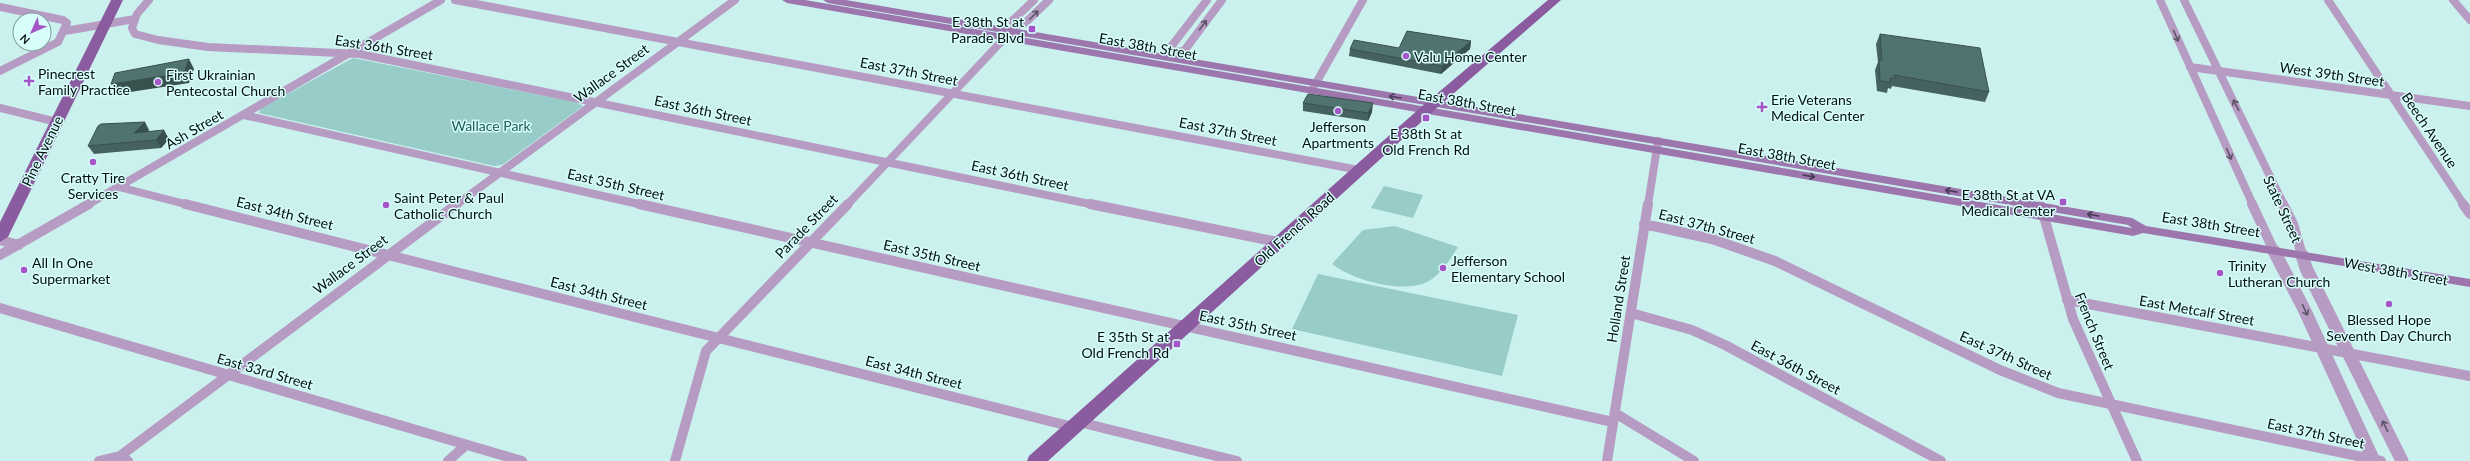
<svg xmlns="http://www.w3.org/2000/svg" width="2470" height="461" viewBox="0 0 2470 461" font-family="Lato,sans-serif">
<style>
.green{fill:#98ccc9}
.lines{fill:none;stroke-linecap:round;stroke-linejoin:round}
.minor-far1{stroke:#b69cc2;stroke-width:8}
.minor{stroke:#b69cc2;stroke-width:10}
.tertiary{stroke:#b69cc2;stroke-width:13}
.secondary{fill:#9d76ae;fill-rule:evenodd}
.primary{fill:#8b5b9f;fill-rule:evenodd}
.wall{fill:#456260}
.shaded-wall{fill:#38504e}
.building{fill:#507270;stroke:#38504e}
.oneway{stroke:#5c5568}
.oneway2{stroke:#483d56}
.poi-dot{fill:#a555c5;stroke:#d8fefc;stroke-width:1.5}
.labels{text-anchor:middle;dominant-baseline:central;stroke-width:3;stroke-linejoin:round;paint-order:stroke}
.poi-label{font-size:14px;fill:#030e0e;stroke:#d8fefc;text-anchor:start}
.street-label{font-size:14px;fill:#030e0e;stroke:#d8fefc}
.park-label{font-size:14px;fill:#195b58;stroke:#d8fefc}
</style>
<rect width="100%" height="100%" fill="#cbf1ee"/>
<path class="green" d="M353,58L575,102L583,106L502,165L494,166L259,113L260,109Z
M1384,186L1423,195L1413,218L1371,208Z
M1395,226L1458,247C1450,260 1439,277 1425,283C1399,293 1353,280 1332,264L1363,230Z
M1318,274L1518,315L1502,376L1292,329Z"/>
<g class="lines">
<path class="minor-far1" d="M149,0L137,14L132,28L135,34L158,40L208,47L360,54L1095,205
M455,0L1359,170
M1207,0L1170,48L1175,52L1184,51L1222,0
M2160,0L2253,205
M2184,0L2284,205
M2328,0L2464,205
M2453,0L2470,20
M0,7L63,20L67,23L58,42L0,71
M1017,25L1012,21L1034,0
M65,31L135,19
M2190,67L2470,106
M1312,90L1363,0
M0,108L57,122
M244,115L643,205
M119,187L189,205
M87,205L441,0
M456,205L735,0
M847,205L1017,25L1025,23L1049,0
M1648,205L1658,141"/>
<path class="minor" d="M185,204L1073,427
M639,204L1613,422
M1090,204L1278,242
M2252,204L2274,251
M2283,204L2293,224L2302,255
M2463,204L2470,214
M2041,206L2073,319L2137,461
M1644,224L1712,239L1775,261L2000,370L2058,393L2381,461
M0,240L19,245
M0,255L89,204
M2067,300L2470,376
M0,308L522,461
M1631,313L1692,330L1725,345L1941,461
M1615,413L1694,461
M1079,422L1237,461
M120,456L457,204
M99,461L120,456L128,461
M448,461L466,445
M675,461L706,351L848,204
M1607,461L1648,204"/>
<path class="tertiary" d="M2274,251L2304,309L2374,461
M2302,255L2306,268L2402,461"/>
<path class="secondary" d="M782,0H805L2132,228L2128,225L828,3L823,0H846L2132,218L2146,226L2470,279V287L2143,233L2133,236L787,3Z"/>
<path class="primary" d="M111,0H123L8,237L0,242V222Z
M1548,0H1561L1430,114L1048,461H1027L1029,456L1420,108Z"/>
</g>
<path class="wall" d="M1880,34L1989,92L1985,102L1892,86L1891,89L1888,88L1887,93L1877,91L1875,70L1878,62L1876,44Z
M1471,41L1470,49L1441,74L1349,56L1350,49L1399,48Z
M1303,103L1372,112L1368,121L1303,111Z
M149,130L147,132L169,139L161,148L94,154L88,146Z"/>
<path class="shaded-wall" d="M1471,41L1470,49L1441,74L1442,66Z
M189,59L194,69L189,83L117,94L111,84Z
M1373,103L1372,112L1368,121V113Z
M145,122L149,130L139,142L134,133Z
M164,130L169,139L161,148L156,140Z"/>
<path class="building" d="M1407,31L1471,41L1442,66L1350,49L1354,40L1399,48Z
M1880,34L1980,48L1989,92L1894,75L1895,78H1890V82L1880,81L1879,60H1882Z
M189,59L184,73L111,84L115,73Z
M1308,94L1373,103L1368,113L1303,103Z
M145,122L134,133L164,130L156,140L88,146L98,126L101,124Z"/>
<defs><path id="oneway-shaft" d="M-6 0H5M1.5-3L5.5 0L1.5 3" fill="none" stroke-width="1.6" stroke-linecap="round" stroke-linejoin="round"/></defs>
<g class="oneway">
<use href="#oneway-shaft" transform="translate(1034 15) rotate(-45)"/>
<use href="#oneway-shaft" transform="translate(1203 25) rotate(-53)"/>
<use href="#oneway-shaft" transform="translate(2176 36) rotate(66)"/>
<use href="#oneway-shaft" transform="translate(2236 105) rotate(-117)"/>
<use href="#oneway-shaft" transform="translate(2229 154) rotate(66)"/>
<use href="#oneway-shaft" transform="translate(2305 310) rotate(65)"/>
<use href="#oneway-shaft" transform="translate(2385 426) rotate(-116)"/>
</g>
<g class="oneway2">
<use href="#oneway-shaft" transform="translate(1395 97) rotate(-171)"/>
<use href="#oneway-shaft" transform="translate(1809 176) rotate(10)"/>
<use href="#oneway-shaft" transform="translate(1951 191) rotate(-170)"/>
<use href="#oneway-shaft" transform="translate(2093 215) rotate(-170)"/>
</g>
<g class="poi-dot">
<rect x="1028" y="25" width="8" height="8" rx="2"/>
<circle cx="1406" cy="56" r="4"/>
<path d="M27 75h4v4h4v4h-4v4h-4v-4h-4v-4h4z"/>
<circle cx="158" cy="82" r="4"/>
<path d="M1760 101h4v4h4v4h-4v4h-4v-4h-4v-4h4z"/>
<circle cx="1338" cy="111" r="4"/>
<rect x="1422" y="114" width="8" height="8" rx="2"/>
<circle cx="93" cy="162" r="4"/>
<rect x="2059" y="198" width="8" height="8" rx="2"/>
<circle cx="386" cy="205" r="4"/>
<circle cx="1443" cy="268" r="4"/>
<circle cx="24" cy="270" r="4"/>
<circle cx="2220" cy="273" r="4"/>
<circle cx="2389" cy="304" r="4"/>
<rect x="1173" y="340" width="8" height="8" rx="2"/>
</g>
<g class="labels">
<g class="poi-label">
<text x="1024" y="21" text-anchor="end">E 38th St at<tspan x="1024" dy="16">Parade Blvd</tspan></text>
<text x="1414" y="56">Valu Home Center</text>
<text x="38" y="73">Pinecrest<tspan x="38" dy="16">Family Practice</tspan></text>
<text x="166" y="74">First Ukrainian<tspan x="166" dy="16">Pentecostal Church</tspan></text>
<text x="1771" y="99">Erie Veterans<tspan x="1771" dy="16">Medical Center</tspan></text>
<text x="1338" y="126" text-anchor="middle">Jefferson<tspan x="1338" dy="16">Apartments</tspan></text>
<text x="1426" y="133" text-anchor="middle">E 38th St at<tspan x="1426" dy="16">Old French Rd</tspan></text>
<text x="93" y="177" text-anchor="middle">Cratty Tire<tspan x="93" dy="16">Services</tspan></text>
<text x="2055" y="194" text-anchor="end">E 38th St at VA<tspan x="2055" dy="16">Medical Center</tspan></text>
<text x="394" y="197">Saint Peter &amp; Paul<tspan x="394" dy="16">Catholic Church</tspan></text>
<text x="1451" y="260">Jefferson<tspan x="1451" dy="16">Elementary School</tspan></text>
<text x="32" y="262">All In One<tspan x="32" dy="16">Supermarket</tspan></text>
<text x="2228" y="265">Trinity<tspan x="2228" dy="16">Lutheran Church</tspan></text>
<text x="2389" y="319" text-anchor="middle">Blessed Hope<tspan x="2389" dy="16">Seventh Day Church</tspan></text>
<text x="1169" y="336" text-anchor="end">E 35th St at<tspan x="1169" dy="16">Old French Rd</tspan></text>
</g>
<g class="street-label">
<text transform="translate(1148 46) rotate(10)">East 38th Street</text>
<text transform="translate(384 47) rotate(9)">East 36th Street</text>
<text transform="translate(909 71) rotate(11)">East 37th Street</text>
<text transform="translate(611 73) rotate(-36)">Wallace Street</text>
<text transform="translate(2332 74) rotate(8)">West 39th Street</text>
<text transform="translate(1467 102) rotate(10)">East 38th Street</text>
<text transform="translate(703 110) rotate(12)">East 36th Street</text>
<text transform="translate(194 129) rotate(-30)">Ash Street</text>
<text transform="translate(2430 130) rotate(56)">Beech Avenue</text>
<text transform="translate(1228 131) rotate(11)">East 37th Street</text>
<text transform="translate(42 151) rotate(-64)">Pine Avenue</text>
<text transform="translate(1787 156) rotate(10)">East 38th Street</text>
<text transform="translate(1020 175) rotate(12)">East 36th Street</text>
<text transform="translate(616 184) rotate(13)">East 35th Street</text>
<text transform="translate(2283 209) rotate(65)">State Street</text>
<text transform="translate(285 213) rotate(14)">East 34th Street</text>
<text transform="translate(2211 224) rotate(9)">East 38th Street</text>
<text transform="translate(806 226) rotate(-46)">Parade Street</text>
<text transform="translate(1707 226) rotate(15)">East 37th Street</text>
<text transform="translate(1294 229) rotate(-42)">Old French Road</text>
<text transform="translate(932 255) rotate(13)">East 35th Street</text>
<text transform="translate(350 264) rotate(-37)">Wallace Street</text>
<text transform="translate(2396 271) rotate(10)">West 38th Street</text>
<text transform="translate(599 293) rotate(14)">East 34th Street</text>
<text transform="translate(1618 299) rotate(-81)">Holland Street</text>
<text transform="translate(2197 310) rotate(10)">East Metcalf Street</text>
<text transform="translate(1248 325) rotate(12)">East 35th Street</text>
<text transform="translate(2095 331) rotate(68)">French Street</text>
<text transform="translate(2006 355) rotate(24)">East 37th Street</text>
<text transform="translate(1796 367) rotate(28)">East 36th Street</text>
<text transform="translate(265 371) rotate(16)">East 33rd Street</text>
<text transform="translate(914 372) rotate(14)">East 34th Street</text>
<text transform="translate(2316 433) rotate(12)">East 37th Street</text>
</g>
<g class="park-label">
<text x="491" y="125">Wallace Park</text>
</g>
</g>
<g transform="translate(32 32) rotate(225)"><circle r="19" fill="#d8fefc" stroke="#839e9d"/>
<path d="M0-3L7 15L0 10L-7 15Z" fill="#a555c5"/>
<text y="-6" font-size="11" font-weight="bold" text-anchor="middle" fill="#030e0e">N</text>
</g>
</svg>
